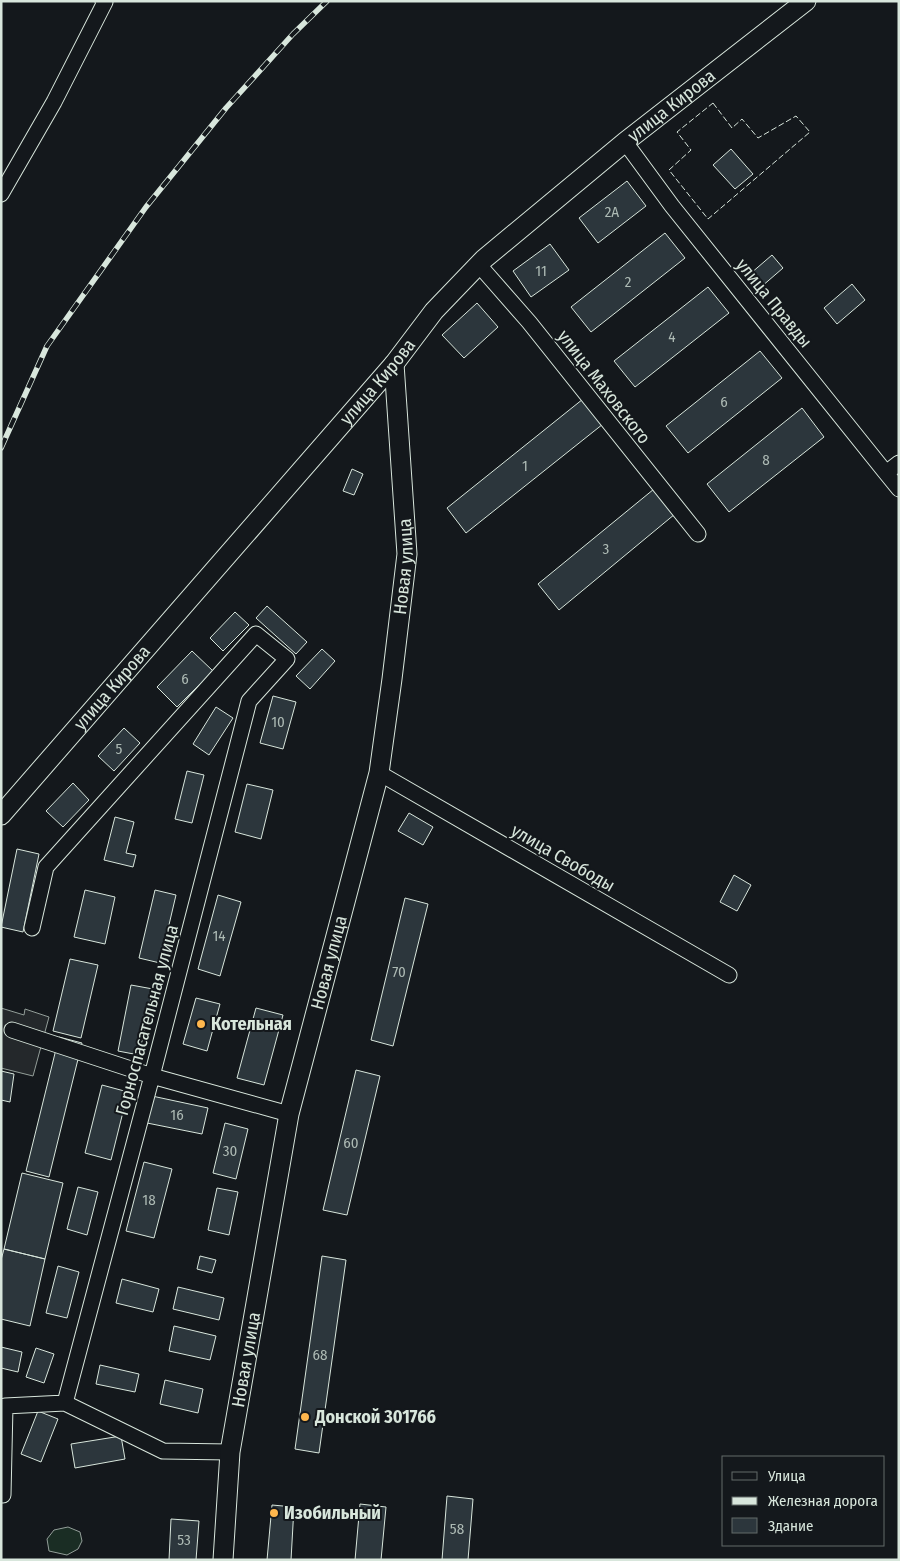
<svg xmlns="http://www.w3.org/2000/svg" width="900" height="1561" viewBox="0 0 900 1561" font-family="'Fira Sans Condensed',sans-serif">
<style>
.green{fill:#1a2d24;stroke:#939e99}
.parking{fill:#24282b;stroke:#939e99}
.building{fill:#2c363c;stroke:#d8e6dc}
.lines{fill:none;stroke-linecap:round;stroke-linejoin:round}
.minor-casing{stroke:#d8e6dc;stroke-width:17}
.major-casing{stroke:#d8e6dc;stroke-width:21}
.minor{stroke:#14181c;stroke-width:15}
.major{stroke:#14181c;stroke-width:19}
.rail-casing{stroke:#d8e6dc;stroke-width:5.5}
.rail{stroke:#14181c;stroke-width:4;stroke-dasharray:11;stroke-linecap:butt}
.fence{stroke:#d8e6dc;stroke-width:1;stroke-dasharray:6 2.5;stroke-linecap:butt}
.poi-dot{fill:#ffb74d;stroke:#14181c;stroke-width:2}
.labels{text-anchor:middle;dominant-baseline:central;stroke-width:4;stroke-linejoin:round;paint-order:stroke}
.number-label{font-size:15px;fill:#adbab4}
.street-label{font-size:18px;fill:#d8e6dc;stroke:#14181c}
.poi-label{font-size:18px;font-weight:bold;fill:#d8e6dc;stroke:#14181c;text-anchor:start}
</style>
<rect width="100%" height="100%" fill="#14181c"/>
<path class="green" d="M68,1527L80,1532L82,1541L78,1549L67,1555L49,1551L47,1539L54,1530Z"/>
<path class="parking" d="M1,1008L24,1015L25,1009L49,1017L33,1076L1,1068Z"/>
<path class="building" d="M731,149L753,174L735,189L713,165Z
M627,181L646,206L598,243L579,218Z
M665,233L685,258L591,332L571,307Z
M550,244L569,270L531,297L513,271Z
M772,255L783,268L761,287L750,274Z
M852,284L865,300L837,324L824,308Z
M708,287L729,313L635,387L614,361Z
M477,303L498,327L464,358L442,335Z
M760,351L782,378L688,453L666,426Z
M583,399L603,424L466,533L447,508Z
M802,408L824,437L729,512L707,484Z
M352,469L363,474L354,495L343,491Z
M654,489L675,514L559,610L538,584Z
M267,606L307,642L296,654L256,618Z
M235,612L249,625L223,651L210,638Z
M322,649L335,661L310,689L296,676Z
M192,651L213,671L177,707L157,687Z
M273,696L296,702L283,749L260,743Z
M216,707L233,718L209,755L193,744Z
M124,728L140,743L114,771L98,756Z
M187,771L204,775L192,823L175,819Z
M73,783L89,800L63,827L46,811Z
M247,784L273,790L261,839L235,832Z
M409,813L433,827L423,845L398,831Z
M115,817L134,822L126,853L136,855L133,867L104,860Z
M17,849L39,854L23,932L1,927Z
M734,875L751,885L737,911L720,902Z
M85,890L115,897L105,944L74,937Z
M155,890L176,895L160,963L139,958Z
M218,895L241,902L220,976L198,969Z
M405,898L428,904L393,1046L371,1040Z
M70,959L98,965L81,1038L53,1031Z
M131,985L153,989L139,1055L118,1051Z
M196,998L220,1004L207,1051L183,1044Z
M256,1008L283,1015L264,1085L237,1078Z
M59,1037L82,1043L49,1177L26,1171Z
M356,1070L380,1076L347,1215L323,1210Z
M1,1071L14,1074L10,1102L1,1100Z
M102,1085L128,1092L111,1160L85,1153Z
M152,1096L208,1108L202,1134L147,1123Z
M225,1123L248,1129L236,1179L213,1173Z
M144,1162L172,1169L154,1238L126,1231Z
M22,1173L63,1183L45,1259L4,1249Z
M78,1187L98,1192L87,1235L67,1229Z
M217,1188L238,1192L229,1235L208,1230Z
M4,1249L45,1259L30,1326L1,1319V1260Z
M200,1256L216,1260L212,1273L197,1269Z
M322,1256L346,1260L319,1453L295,1449Z
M58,1266L79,1272L67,1318L46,1313Z
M122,1279L159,1289L153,1312L116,1303Z
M178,1287L224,1298L219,1320L173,1309Z
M174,1326L216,1336L210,1360L169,1351Z
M1,1347L22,1352L18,1372L1,1368Z
M36,1348L54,1354L44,1383L26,1377Z
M100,1365L139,1374L135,1392L96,1384Z
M165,1380L203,1389L198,1413L160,1404Z
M38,1411L58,1419L41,1462L21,1454Z
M121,1436L125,1459L75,1468L71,1444Z
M447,1496L473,1499L468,1560H442Z
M360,1504L386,1507L381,1560H355Z
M272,1505L294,1507L291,1560H267Z
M171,1519L199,1521L196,1560H169Z"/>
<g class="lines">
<defs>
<path id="minor" d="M625,142L672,206L886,473L899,463
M1,194L54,102L105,2L103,1
M479,265L529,322L698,534
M886,473L899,489
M379,773L729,975
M32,928L46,867L256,634L287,659L249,701L152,1076L65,1403
M12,1030L152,1076L289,1114
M3,1495L5,1406L65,1403L163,1451L230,1452"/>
<g id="major">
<path id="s1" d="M1,815L394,364L434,311L484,259L625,142L806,1"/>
<path id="s2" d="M223,1560L230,1452L289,1114L379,773L392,679L407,554L394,364"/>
</g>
</defs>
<use href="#minor" class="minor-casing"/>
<use href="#major" class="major-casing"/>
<use href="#minor" class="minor"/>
<use href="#major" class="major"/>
<defs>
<path id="rail" d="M1,448L47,346L146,207L226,108L293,34L327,1"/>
</defs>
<use href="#rail" class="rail-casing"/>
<use href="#rail" class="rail"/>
<path class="fence" d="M713,103L732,128L742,119L758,138L796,116L810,132L708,219L669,170L691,150L677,132Z"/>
</g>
<g class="poi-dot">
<circle cx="201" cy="1024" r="5"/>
<circle cx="305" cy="1417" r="5"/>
<circle cx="274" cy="1513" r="5"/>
</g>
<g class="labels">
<g class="number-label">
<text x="612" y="212">2А</text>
<text x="541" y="271">11</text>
<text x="628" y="282">2</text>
<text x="672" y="337">4</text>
<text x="724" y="402">6</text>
<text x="766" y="460">8</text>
<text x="525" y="466">1</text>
<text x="606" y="549">3</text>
<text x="185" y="679">6</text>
<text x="278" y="722">10</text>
<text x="119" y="749">5</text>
<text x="219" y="936">14</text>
<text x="399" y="972">70</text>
<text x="177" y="1115">16</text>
<text x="351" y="1143">60</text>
<text x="230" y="1151">30</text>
<text x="149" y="1200">18</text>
<text x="320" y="1355">68</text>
<text x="457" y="1529">58</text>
<text x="184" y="1540">53</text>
</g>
<g class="street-label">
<text stroke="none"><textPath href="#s1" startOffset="979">улица Кирова</textPath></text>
<text transform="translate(774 303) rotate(51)">улица Правды</text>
<text stroke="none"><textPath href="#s1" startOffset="574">улица Кирова</textPath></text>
<text transform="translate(604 387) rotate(52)">улица Маховского</text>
<text stroke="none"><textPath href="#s2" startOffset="1012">Новая улица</textPath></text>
<text stroke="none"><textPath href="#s1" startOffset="169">улица Кирова</textPath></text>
<text transform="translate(563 858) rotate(30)">улица Свободы</text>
<text stroke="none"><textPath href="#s2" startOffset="608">Новая улица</textPath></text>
<text transform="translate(147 1020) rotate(-75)">Горноспасательная улица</text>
<text stroke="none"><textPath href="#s2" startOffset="202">Новая улица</textPath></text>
</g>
<g class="poi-label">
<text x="211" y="1024">Котельная</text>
<text x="315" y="1417">Донской 301766</text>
<text x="284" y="1513">Изобильный</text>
</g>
</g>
<rect width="900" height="1561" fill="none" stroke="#d8e6dc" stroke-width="5"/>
<rect x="722" y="1456" width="162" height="90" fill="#14181c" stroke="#626a69"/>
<rect x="732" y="1472" width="25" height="8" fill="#14181c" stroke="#626a69"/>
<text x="768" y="1481" font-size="15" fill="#d8e6dc">Улица</text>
<rect x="732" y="1497" width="25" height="8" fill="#d8e6dc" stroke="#626a69"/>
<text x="768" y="1506" font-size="15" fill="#d8e6dc">Железная дорога</text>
<rect x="732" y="1518" width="25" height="15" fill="#2c363c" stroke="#626a69"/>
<text x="768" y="1531" font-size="15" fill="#d8e6dc">Здание</text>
</svg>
